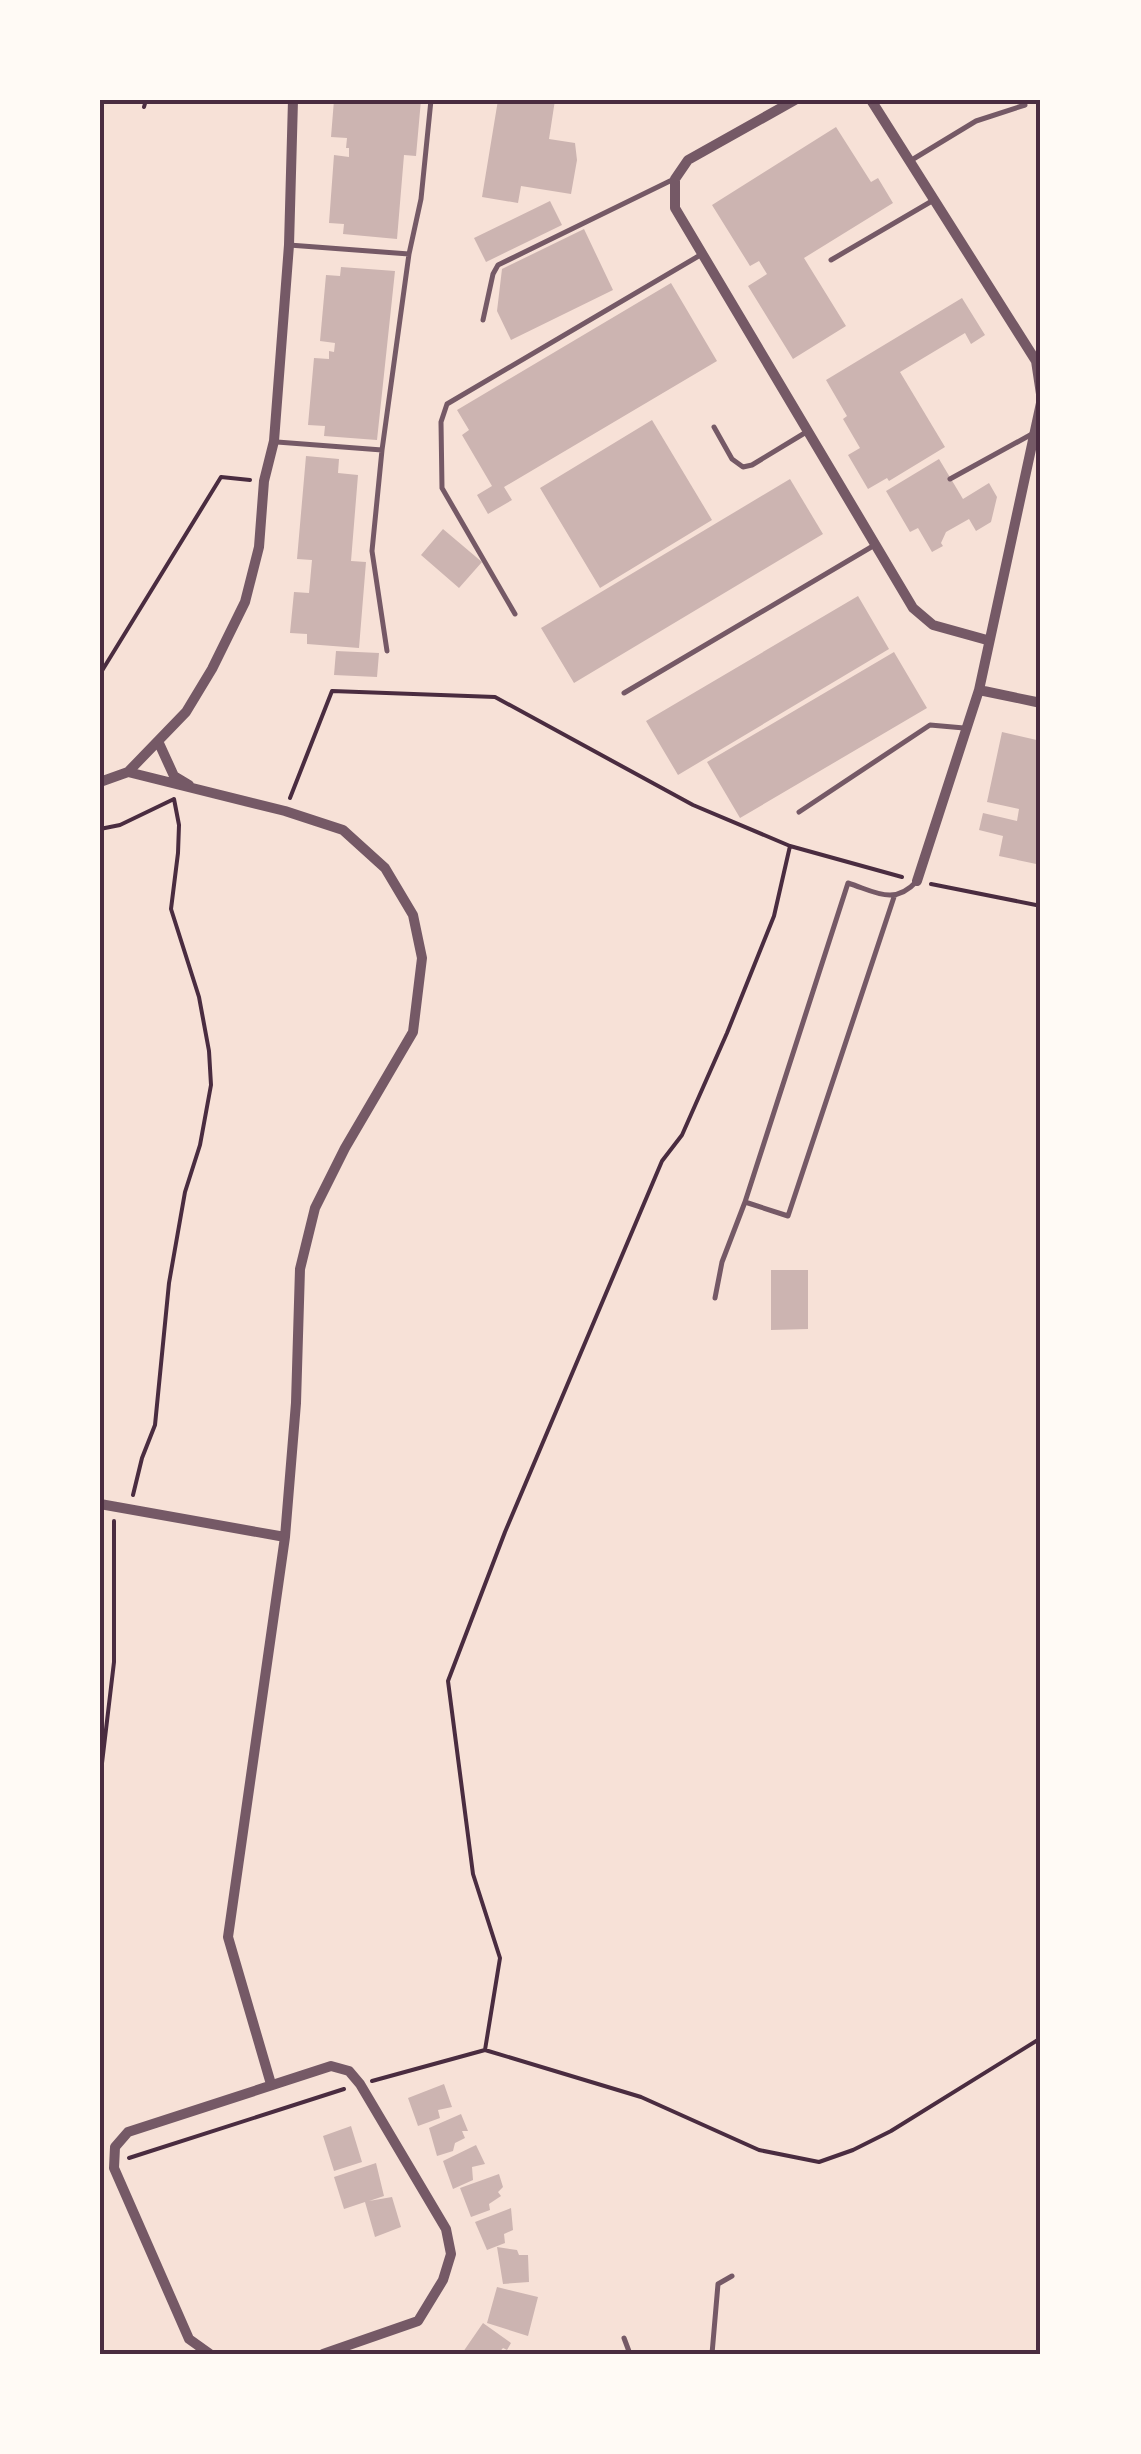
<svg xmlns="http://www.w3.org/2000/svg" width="1141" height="2454" viewBox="0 0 1141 2454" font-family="'Titillium Web',sans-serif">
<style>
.building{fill:#ccb4b1}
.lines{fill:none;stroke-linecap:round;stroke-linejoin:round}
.path{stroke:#4a2c40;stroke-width:4}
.service{stroke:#755966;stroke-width:5}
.minor{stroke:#755966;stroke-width:10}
.neatline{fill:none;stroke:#4a2c40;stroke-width:4}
</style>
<rect width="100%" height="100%" fill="#f7e1d7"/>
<path class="building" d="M334,100H421L416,156L404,155L397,239L343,234L344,224L329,223L334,155L349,157V148H346L347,138L331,137Z
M498,100H555L549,139L575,143L577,160L571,194L521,186L518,203L482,197Z
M836,127L871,182L878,178L893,203L804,258L846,326L793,359L748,286L767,274L759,261L750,266L712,205Z
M550,201L562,225L486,262L474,238Z
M584,229L613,290L511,340L497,311L502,269Z
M341,267L395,271L377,440L324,436L325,426L308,425L314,358L329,359V351L334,352L335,343L320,341L326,275L340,276Z
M671,283L717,361L504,487L512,500L488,514L477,495L492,486L462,435L469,430L457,410Z
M962,298L985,335L971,344L965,333L900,372L945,447L889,481L887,478L868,489L848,455L860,448L843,419L847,416L826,380Z
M652,420L712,520L600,588L540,488Z
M306,456L339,459L338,473L358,475L351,561L366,562L359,648L307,644V634L290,633L294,592L309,593L312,560L297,559Z
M939,459L963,499L989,483L997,497L991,522L976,531L969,519L946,532L941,543L943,546L932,552L918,528L910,532L886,491Z
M790,479L823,534L574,683L541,628Z
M443,529L482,562L459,588L421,555Z
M858,596L889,649L678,775L646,721Z
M336,651L379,653L377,677L334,675Z
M894,652L927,708L740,818L707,762Z
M1002,732L1041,741V865L999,856L1003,836L979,830L983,813L1017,821L1019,809L987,802Z
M771,1270H808V1329L771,1330Z
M444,2084L452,2107L438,2110L440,2118L418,2126L408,2098Z
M461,2114L468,2131H462L465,2138L455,2143L453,2151L437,2156L429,2128Z
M351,2126L362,2162L334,2171L323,2136Z
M476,2145L485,2164L472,2167L473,2180L453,2189L443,2161Z
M376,2163L384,2196L369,2201L392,2197L401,2227L375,2237L365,2202L344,2209L334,2177Z
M499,2174L503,2187L498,2192L501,2196L489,2204L490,2210L471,2217L460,2188Z
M511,2208L513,2230L504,2234L505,2243L487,2250L475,2222Z
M497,2247L517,2250L519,2255H528L529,2282L503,2284Z
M497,2287L538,2297L528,2336L487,2323Z
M483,2323L511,2343L507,2350L503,2348L498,2354L463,2352Z"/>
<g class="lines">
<path class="path" d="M144,107L146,100
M100,674L221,477L250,480
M290,798L332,691L495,697L693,805L790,846L902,877
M100,829L120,825L174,799
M931,884L1041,906
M133,1495L142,1458L155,1425L169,1283L185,1192L200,1145L211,1085L209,1051L199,997L171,909L178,853L179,825L174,799
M100,1780L114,1662V1521
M485,2050L500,1958L473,1874L448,1681L505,1532L662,1161L682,1135L727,1033L774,916L790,846
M372,2081L485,2050L641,2097L759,2150L819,2162L853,2150L891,2131L1041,2038
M129,2158L344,2089"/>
<path class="service" d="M910,161L976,121L1025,105
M289,245L409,254
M831,260L932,201
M483,320L493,274L498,265L672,180
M714,427L732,459L743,467L752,465L808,431
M277,442L382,450L409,254L421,199L431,100
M382,450L372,551L387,651
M950,479L1032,434
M515,614L442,488L441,422L447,404L702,254
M624,693L873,546
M799,812L930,725L964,728
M894,897L788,1216L745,1202L848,883C876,892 894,906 917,881
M715,1298L722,1262L745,1202
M624,2338L630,2354
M712,2354L718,2284L732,2276"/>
<path class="minor" d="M795,100L688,160L675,179V208L913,608L933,625L987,640
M871,100L1036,361L1041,394
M979,690L1041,703
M158,741L174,776L189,785
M128,772L285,811L343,830L385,868L413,915L422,958L413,1032L345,1148L315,1208L300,1269L296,1403L285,1537L228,1937L271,2084
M100,782L128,772L186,712L212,669L245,602L259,547L264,481L274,441L289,245L293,100
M917,881L979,690L1041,403
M100,1504L285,1537
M210,2354L189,2339L114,2168L115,2147L128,2132L331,2066L349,2071L360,2084L446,2229L451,2254L443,2280L418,2321L323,2354"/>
</g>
<rect width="1141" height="2454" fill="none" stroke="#fffaf5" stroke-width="205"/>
<rect x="102" y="102" width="936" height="2250" class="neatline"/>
</svg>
